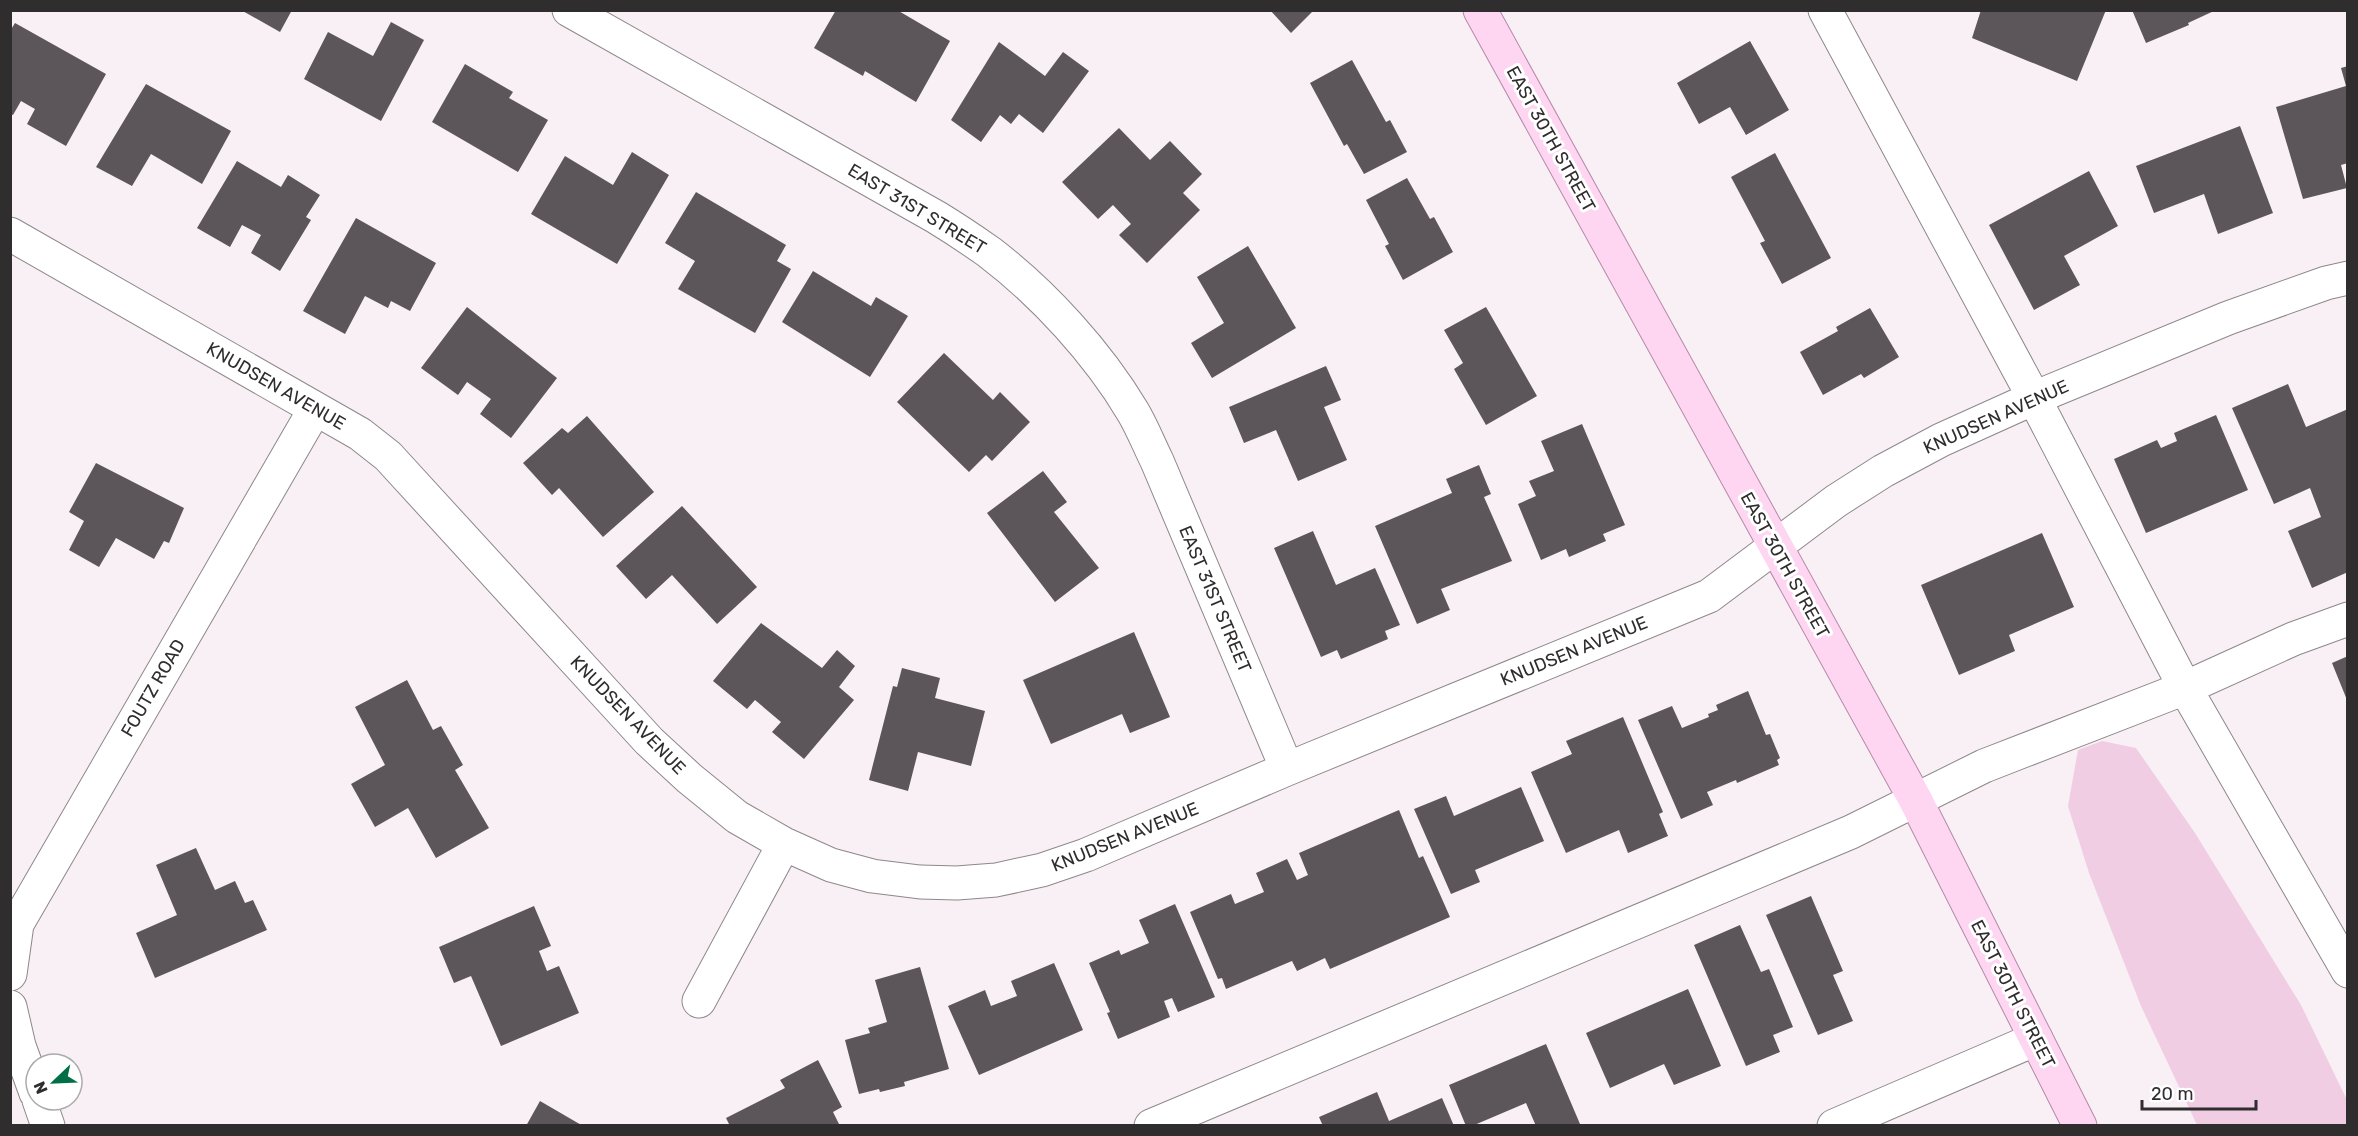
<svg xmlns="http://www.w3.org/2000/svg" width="2358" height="1136" viewBox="0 0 2358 1136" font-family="Rubik,sans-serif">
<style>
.green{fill:#f0cde3}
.building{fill:#5c5559}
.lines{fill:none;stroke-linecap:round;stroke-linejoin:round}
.minor-casing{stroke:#8e878b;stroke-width:35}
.major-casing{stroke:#b689a7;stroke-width:35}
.minor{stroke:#fff;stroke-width:33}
.major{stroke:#fed6f1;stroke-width:33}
.labels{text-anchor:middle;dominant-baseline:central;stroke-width:6;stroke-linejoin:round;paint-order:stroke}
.street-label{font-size:18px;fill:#302d2f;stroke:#fff}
</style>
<rect width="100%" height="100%" fill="#f8f0f5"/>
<path class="green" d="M2102,741L2136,748L2195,833L2301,1005L2347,1100V1125H2197L2141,1006L2089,873L2068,806L2078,750Z"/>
<path class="building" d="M241,10H292L280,32Z
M836,10H897L950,41L916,102L865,71L863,76L814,48Z
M1270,10H1314L1291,33Z
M1981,10H2106L2077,81L1972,38Z
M2132,10H2216L2188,23L2189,25L2146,43Z
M391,22L424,40L381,121L304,79L328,32L373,56Z
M15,23L106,74L66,146L27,124L35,109L21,101L13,115L10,114V31Z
M1750,41L1789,110L1746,135L1730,107L1699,124L1677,83Z
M999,42L1045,76L1063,52L1089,71L1043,133L1019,114L1011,124L1000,115L981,142L951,120Z
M1352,60L1386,122L1390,120L1407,152L1364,174L1347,144L1344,146L1310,83Z
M465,64L513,92L509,98L548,120L518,172L432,122Z
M2348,66V163L2341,165L2347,188L2303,199L2276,107L2346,86L2341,68Z
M146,84L231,131L202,184L151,154L132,186L96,167Z
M2240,126L2273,213L2218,234L2204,194L2154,213L2136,166Z
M1119,128L1150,160L1170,141L1202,174L1183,193L1200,210L1147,263L1119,235L1131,224L1113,205L1098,219L1062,182Z
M632,152L669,175L617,264L531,214L565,156L613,185Z
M1775,153L1831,258L1782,284L1760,243L1765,241L1731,177Z
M237,161L281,187L288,175L320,195L306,217L311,220L280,271L251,253L261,235L242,225L230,247L197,228Z
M2089,171L2118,226L2064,256L2080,285L2034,310L1989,225Z
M1407,178L1430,219L1434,217L1453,252L1403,280L1385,246L1389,244L1366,200Z
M696,192L786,245L777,261L791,269L755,333L678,289L695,261L665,243Z
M356,218L436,263L410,311L391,301L388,308L365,296L345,334L303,311Z
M1248,246L1296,328L1212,378L1191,343L1224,323L1197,277Z
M813,271L871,306L876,297L908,316L870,377L782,322Z
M467,307L557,378L511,438L480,414L491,399L467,382L458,395L421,368Z
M1486,307L1537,396L1486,425L1454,369L1463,363L1444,330Z
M1870,308L1899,357L1864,378L1861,374L1823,395L1800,352L1838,331L1836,327Z
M944,353L993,400L1000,392L1030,422L992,461L986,455L969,472L897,402Z
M1326,366L1341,400L1324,407L1347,460L1298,481L1276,430L1244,443L1229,407Z
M2288,384L2306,427L2348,409V572L2312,588L2288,531L2321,517L2310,488L2274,504L2232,408Z
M2216,415L2248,490L2146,533L2114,459L2157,440L2161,448L2177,441L2174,433Z
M587,416L654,492L603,537L559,488L552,495L523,463L562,428L568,433Z
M1582,424L1625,525L1603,534L1606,541L1569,557L1566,549L1541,560L1518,504L1536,496L1529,481L1554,471L1541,441Z
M96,463L184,508L169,543L164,541L154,559L116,538L99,567L69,550L84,521L69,512Z
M1479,465L1491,494L1484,497L1512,561L1441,589L1450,610L1417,624L1375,526L1452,493L1446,479Z
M1043,471L1067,502L1054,512L1099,568L1055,602L987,513Z
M682,506L757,587L717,624L672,575L646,599L616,566Z
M1313,531L1336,585L1375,568L1400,625L1385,631L1388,639L1341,659L1337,650L1321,657L1274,548Z
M2042,533L2074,607L2009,635L2015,651L1959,675L1921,585Z
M761,623L822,668L837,650L855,666L839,687L854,700L804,759L772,732L781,722L755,700L747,709L713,681Z
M1134,632L1170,717L1130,733L1122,714L1051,744L1023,680Z
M2348,656V700H2347L2332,663Z
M902,668L940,678L935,698L985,711L971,766L918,752L908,791L869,780L893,686L897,687Z
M407,680L433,730L441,726L463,765L455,770L489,828L436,858L408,808L375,827L351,784L385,765L355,707Z
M1748,691L1766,735L1770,734L1780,758L1777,760L1779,765L1737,783L1736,780L1707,792L1713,805L1681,819L1638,720L1672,706L1682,728L1709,717L1708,714L1718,710L1716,705Z
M1623,717L1663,812L1659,814L1668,836L1628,853L1619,830L1566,853L1531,772L1572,754L1566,741Z
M1521,787L1544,841L1475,870L1480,882L1451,894L1414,809L1446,796L1454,816Z
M1399,810L1419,858L1423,856L1450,917L1330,969L1325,958L1297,971L1292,961L1226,989L1222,978L1218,979L1190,912L1231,894L1235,904L1264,892L1256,873L1287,859L1297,880L1308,875L1299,853Z
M196,848L215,890L235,881L245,903L253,900L267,930L155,978L136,933L177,915L156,865Z
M1811,896L1843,971L1833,975L1853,1021L1818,1035L1766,915Z
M1175,904L1215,997L1178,1012L1172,998L1164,1001L1170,1017L1118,1039L1107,1013L1110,1012L1089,963L1119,950L1121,955L1149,943L1139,920Z
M534,906L551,946L539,951L547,971L559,966L579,1013L501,1046L471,976L454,983L439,947Z
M1740,925L1761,972L1769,969L1793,1027L1773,1035L1780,1052L1746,1066L1694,945Z
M1054,963L1083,1030L979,1075L948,1006L985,990L991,1006L1017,996L1011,981Z
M920,967L949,1069L904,1082L905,1086L880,1092L879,1089L859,1094L845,1040L870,1033L868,1028L887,1022L875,980Z
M1688,989L1721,1066L1674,1085L1664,1064L1610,1088L1586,1033Z
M1546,1044L1580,1124L1536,1126L1526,1103L1472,1126H1466L1449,1085Z
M818,1060L842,1107L833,1112L840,1126H730L726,1118L785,1088L780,1080Z
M1377,1092L1389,1121L1442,1098L1454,1126H1323L1319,1117Z
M540,1101L583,1126H526Z"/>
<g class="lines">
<defs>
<path id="minor" d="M569,10L936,217C954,228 972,240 989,252C1043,293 1098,353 1133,412C1142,427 1149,445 1157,461L1287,769
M1825,10L2034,398L2185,688L2348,971
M10,234L360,434L388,456L649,741L689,778L737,817L784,844L831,865L872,876L920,882L957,883L996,880L1042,870L1086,855L1287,769L1709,596L1836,501L1883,471L1941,440L2034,398L2228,318L2326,283L2348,278
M10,974L17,924L315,409
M699,1001L784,844
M10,1007L19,1046L36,1093
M39,1100L48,1126
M1151,1126L1851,832L1984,766L2185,688L2293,639L2348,619
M1834,1126L2036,1039"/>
<path id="major" d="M1480,10L1915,799L2080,1126"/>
</defs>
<use href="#minor" class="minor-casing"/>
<use href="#major" class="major-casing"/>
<use href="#minor" class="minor"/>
<use href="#major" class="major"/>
</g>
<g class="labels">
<g class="street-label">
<text transform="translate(1551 139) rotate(61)">EAST 30TH STREET</text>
<text transform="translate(917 209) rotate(31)">EAST 31ST STREET</text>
<text transform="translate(276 386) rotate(30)">KNUDSEN AVENUE</text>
<text transform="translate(1996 417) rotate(-24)">KNUDSEN AVENUE</text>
<text transform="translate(1785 565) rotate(61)">EAST 30TH STREET</text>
<text transform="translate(1215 599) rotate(67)">EAST 31ST STREET</text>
<text transform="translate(1574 651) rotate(-22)">KNUDSEN AVENUE</text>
<text transform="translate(153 688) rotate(-60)">FOUTZ ROAD</text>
<text transform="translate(628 715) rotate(46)">KNUDSEN AVENUE</text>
<text transform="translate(1125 837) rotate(-22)">KNUDSEN AVENUE</text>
<text transform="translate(2013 994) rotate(63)">EAST 30TH STREET</text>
</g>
</g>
<rect width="2358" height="1136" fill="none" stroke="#302d2f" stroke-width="24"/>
<g transform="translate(54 1082) rotate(247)"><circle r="28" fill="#ffffff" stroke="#acabac" stroke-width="1.5"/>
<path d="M0-4.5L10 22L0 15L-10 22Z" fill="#006e46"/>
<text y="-9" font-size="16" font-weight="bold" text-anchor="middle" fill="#302d2f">N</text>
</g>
<path d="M2142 1100v9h114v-9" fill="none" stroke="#302d2f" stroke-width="3"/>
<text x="2151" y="1100" font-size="18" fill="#302d2f" stroke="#ffffff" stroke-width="4.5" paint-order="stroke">20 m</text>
</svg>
